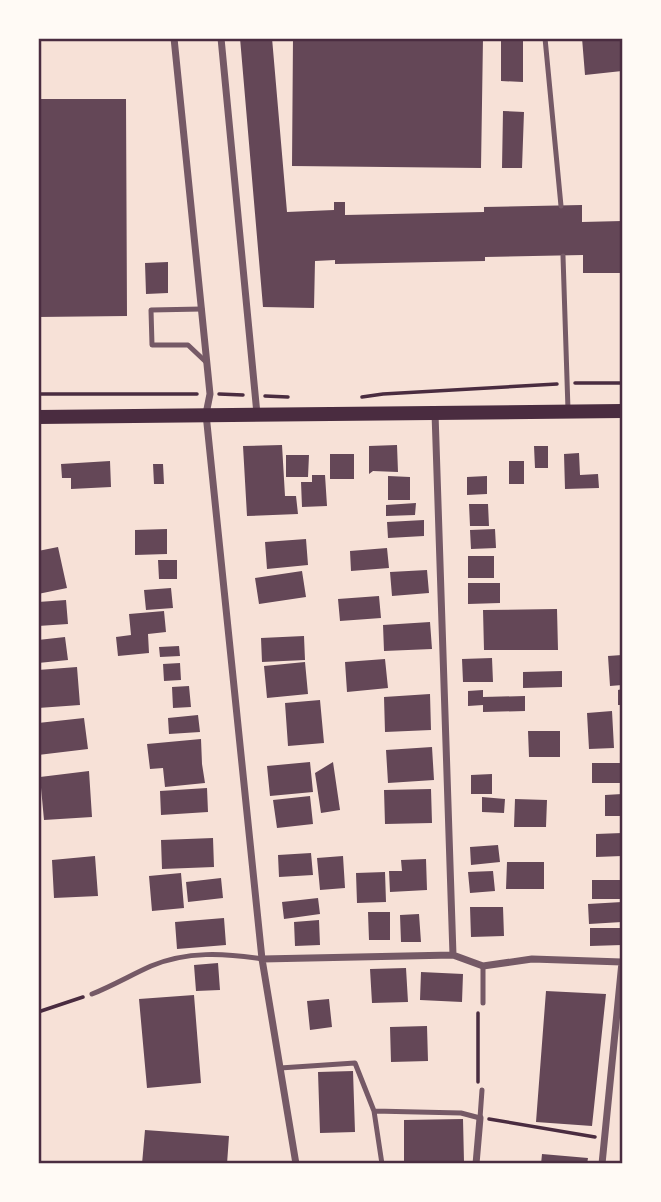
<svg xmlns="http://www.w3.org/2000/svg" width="661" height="1202" viewBox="0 0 661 1202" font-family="Overpass,sans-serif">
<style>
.building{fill:#644757}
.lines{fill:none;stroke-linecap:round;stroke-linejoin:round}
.path{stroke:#4a2c40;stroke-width:3.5}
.service{stroke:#755966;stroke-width:5}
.minor{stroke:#755966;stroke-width:7}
.secondary{stroke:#4a2c40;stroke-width:14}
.neatline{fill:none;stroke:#4a2c40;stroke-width:2.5}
</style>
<rect width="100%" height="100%" fill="#f7e1d7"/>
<path class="building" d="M240,38H272L287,212L334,210V202H345V215L484,212V207L582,205V222L622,221V273H583V255L485,257V261L335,264V260L315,261L314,308L263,307Z
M293,38H483L481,168L292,166Z
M501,38H523V82L501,81Z
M582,38H622V71L585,75Z
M38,99H126L127,316L38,317Z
M503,111L524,112L522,168H502Z
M168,262V293L146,294L145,263Z
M282,445L285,496H296L298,514L247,516L243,446Z
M397,445L398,472L373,471L369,474V446Z
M534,446H548V468H535Z
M579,453L580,475L598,474L599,488L565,489L564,454Z
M330,454H354V479H330Z
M286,455H309L308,477H286Z
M110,461L111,487L71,489V478H62L61,464Z
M509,461H524V484H509Z
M153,464H163L164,484H154Z
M312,475H325L327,506L302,507L301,482H312Z
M388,476L410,477V500H388Z
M487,476V494L467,495V477Z
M416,503L415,515L386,516V505Z
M469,504H488L489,526H470Z
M424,520V536L388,538L387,522Z
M167,529V554L135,555V530Z
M495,529L496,548L471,549L470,530Z
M306,539L308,565L267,569L265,542Z
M58,547L67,588L38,594V551Z
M387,548L389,568L351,571L350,551Z
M468,556H494V578H468Z
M158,560H177V579H159Z
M427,570L429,593L392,596L390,572Z
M302,571L306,597L259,604L255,578Z
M468,583H500V603L468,604Z
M171,588L173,608L146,610L144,590Z
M379,596L381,618L340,621L338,599Z
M66,600L68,624L38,626V602Z
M557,609L558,650H484L483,610Z
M164,611L166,632L148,634L149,653L118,656L116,637L131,635L129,614Z
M430,622L432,649L384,651L383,625Z
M304,636L305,660L262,662L261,638Z
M65,637L68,660L38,663V640Z
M179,646L180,656L160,657L159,647Z
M622,655V685L610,686L608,656Z
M492,658L493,682H463L462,659Z
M385,659L388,688L347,692L345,662Z
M305,662L308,694L267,698L264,666Z
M180,663L181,680L164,681L163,664Z
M77,667L80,705L38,708V670Z
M562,671V687L523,688V672Z
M189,686L191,707L173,708L172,687Z
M622,689V705H618V690Z
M483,690V697L525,696V711L483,712V705L468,706V691Z
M430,694L431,730L385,732L384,697Z
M320,700L324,743L288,746L285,703Z
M612,711L614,748L589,749L587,713Z
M198,715L200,732L169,734L168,718Z
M84,718L88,749L38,755V723Z
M528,731H560V757H529Z
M201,739L202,764L205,783L165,787L163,768L150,769L147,744Z
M432,747L434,780L388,783L386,750Z
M310,762L313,792L270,796L267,766Z
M333,762L340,810L321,813L315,773Z
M592,763H622V783H592Z
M89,771L92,817L44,820L40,777Z
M492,774V794H471V775Z
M207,788L208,812L161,815L160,791Z
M431,789L432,823L385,824L384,790Z
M622,794V816H605V795Z
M310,796L313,824L277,828L273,800Z
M482,797L505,799L504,813L482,812Z
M515,799L547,800L546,827H514Z
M622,833V856L596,857V834Z
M213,838L214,867L162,869L161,840Z
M498,845L500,862L471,865L470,847Z
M311,853L313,875L279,877L278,855Z
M95,856L98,896L54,898L52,860Z
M343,856L345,888L320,890L317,858Z
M426,859L427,890L390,892L389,871H402L401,860Z
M507,862H544V889H506Z
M493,871L495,891L470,893L468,872Z
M385,872L386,902L357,903L356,873Z
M181,873L184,908L152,911L149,876Z
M221,878L223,898L188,902L186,882Z
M592,880H622V899H592Z
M318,898L320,914L284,919L282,902Z
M622,902V922L589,924L588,904Z
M470,907H503L504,936L471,937Z
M368,912H390V940H369Z
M419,914L421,942H401L400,915Z
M224,918L226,945L177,949L175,922Z
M319,920L320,945L295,946L294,922Z
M590,928H622V945L590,946Z
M218,963L220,990L196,991L194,965Z
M406,968L408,1002L372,1003L370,969Z
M421,972L463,974L462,1002L420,1000Z
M546,991L606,994L592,1126L536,1122Z
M194,995L201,1083L147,1088L139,999Z
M329,999L332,1027L310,1030L307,1001Z
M427,1026L428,1061L391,1062L390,1027Z
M353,1071L355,1132L320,1133L318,1072Z
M463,1119L464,1162H404V1120Z
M145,1130L229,1136L227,1164H142Z
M542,1154L588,1158L587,1164H541Z"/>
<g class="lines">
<path class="path" d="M575,383H622
M38,394H197
M219,394L243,395
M265,396L288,397
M362,397L383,394L557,384
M38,1012L83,997
M478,1082V1013
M489,1119L595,1137"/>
<path class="service" d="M545,38L561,206
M563,256L568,410
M202,309L151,310L152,345H188L206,362
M92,994C112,986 131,975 151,966C187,951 224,953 262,959
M483,1003V966
M280,1068L355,1063L374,1111L461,1113L480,1118L482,1090
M374,1111L382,1164"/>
<path class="minor" d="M174,38L210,394L206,414L262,959L296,1164
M221,38L257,414
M435,413L453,955
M262,959L453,955L483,966L532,959L622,962
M476,1164L480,1118
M602,1164L622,962"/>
<path class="secondary" d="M38,417L622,411"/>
</g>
<rect width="661" height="1202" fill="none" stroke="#fffaf5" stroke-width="80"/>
<rect x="40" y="40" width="581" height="1122" class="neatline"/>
</svg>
